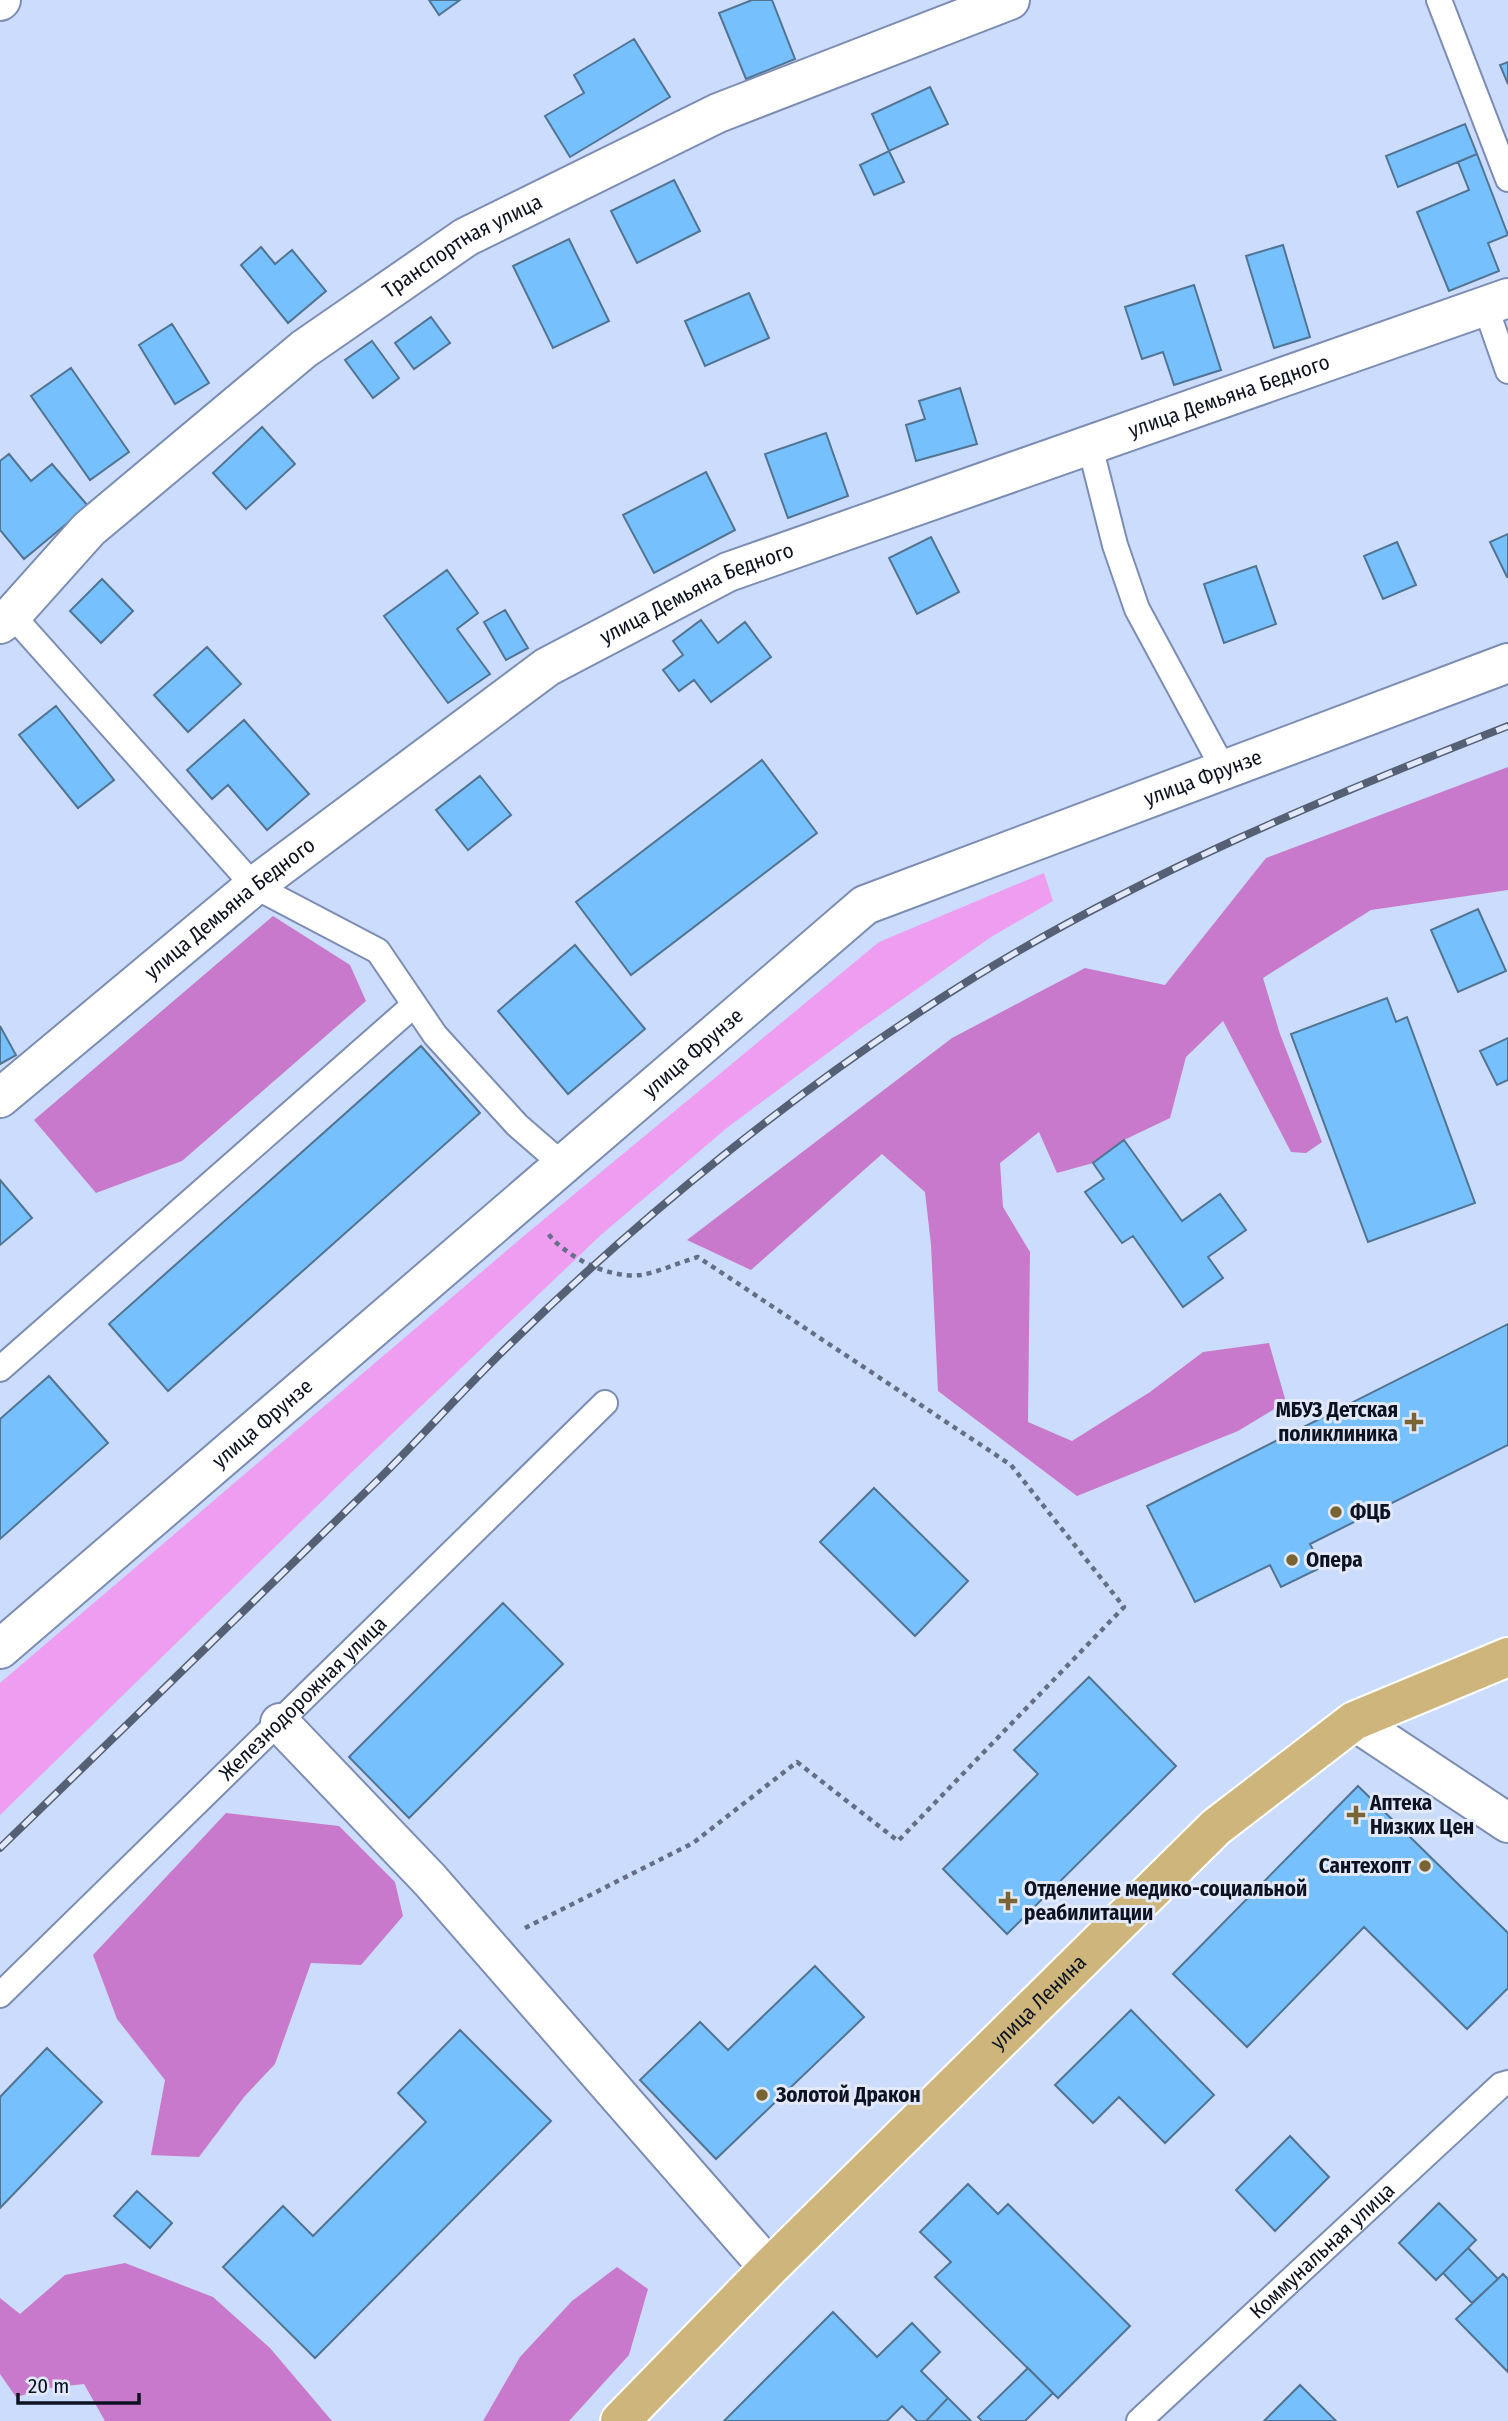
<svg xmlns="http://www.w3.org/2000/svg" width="1508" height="2421" viewBox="0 0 1508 2421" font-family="'Fira Sans Condensed',sans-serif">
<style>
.green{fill:#ee9df0}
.forest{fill:#c979cc}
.building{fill:#77c0fe;stroke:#517492;stroke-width:2}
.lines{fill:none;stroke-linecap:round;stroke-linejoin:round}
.service-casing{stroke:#7c8db4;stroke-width:28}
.minor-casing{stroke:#7c8db4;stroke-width:42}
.primary-casing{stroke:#fff;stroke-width:42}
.path{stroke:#646f86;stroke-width:4.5;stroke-dasharray:5 5;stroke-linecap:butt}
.service{stroke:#fff;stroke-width:24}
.minor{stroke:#fff;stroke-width:38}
.primary{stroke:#cdb57b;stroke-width:38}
.rail-casing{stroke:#566075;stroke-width:8}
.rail{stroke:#e1e9fa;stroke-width:5;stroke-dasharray:16;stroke-linecap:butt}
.poi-dot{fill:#7a6434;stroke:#e1e9fa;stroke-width:2.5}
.labels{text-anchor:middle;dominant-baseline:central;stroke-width:6;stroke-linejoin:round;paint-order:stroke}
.street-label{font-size:21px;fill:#0c1220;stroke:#e1e9fa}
.poi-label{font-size:21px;font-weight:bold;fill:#0c1220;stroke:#e1e9fa;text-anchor:start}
</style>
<rect width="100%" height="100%" fill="#ccdcfd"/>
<path class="green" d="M1044,873L1053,901L991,937L860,1029L728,1127L602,1234L354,1470L0,1815V1683L525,1235L879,942Z"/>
<path class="forest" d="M1508,767V890L1371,910L1263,978L1280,1034L1322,1142L1306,1153L1291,1152L1223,1021L1186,1057L1170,1118L1124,1140L1093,1163L1057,1173L1039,1132L1000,1163L1003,1207L1030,1252L1028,1422L1072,1441L1150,1392L1203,1352L1269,1343L1286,1402L1238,1431L1077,1496L938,1391L931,1245L925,1192L882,1154L751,1270L687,1240L952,1038L1085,968L1165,985L1266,858Z
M273,916L350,965L366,1001L182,1161L96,1193L34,1120Z
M226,1813L339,1826L395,1882L403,1916L361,1965L311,1963L275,2064L244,2097L199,2157L151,2155L165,2080L117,2019L93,1955Z
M125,2263L213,2297L270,2348L332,2421H105L84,2384L49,2388L16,2397L0,2374V2298L20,2314L65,2275Z
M617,2267L648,2289L629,2355L569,2421H483L520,2357L572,2301Z"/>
<path class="building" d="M429,0H460L439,15Z
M752,0H772L795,59L746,79L719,13Z
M634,39L670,97L570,157L545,116L584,93L574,75Z
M1508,62V84L1500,65Z
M930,87L948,124L889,151L872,114Z
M1465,124L1477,154L1398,187L1386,156Z
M889,151L904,182L874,195L860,165Z
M1477,154L1508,235L1488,243L1499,271L1449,291L1417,212L1469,190L1458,162Z
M674,180L700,231L637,263L611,211Z
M569,239L609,321L553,348L513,266Z
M1283,245L1310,337L1274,348L1246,256Z
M261,247L275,264L292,250L326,291L288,323L241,265Z
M1194,285L1221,370L1174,385L1163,352L1142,359L1125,307Z
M749,293L769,338L705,366L685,321Z
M431,317L450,343L414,369L395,343Z
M172,324L209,383L175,404L139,345Z
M372,341L399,378L373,398L345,360Z
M71,368L129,452L90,480L31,396Z
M960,388L977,444L916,461L906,425L925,419L919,401Z
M262,427L295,464L246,509L213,473Z
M826,433L848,496L788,518L765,454Z
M9,454L31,481L52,464L88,506L24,559L0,530V461Z
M706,472L735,530L654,573L623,515Z
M1508,534V577H1507L1490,542Z
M931,537L959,592L917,614L889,558Z
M1397,542L1416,585L1383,599L1364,556Z
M1256,566L1276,624L1224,643L1204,584Z
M447,570L478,613L457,629L490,674L448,703L384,616Z
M102,579L133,611L101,643L70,611Z
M505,610L528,648L506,660L484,622Z
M701,620L718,643L745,622L771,657L711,702L694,680L679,691L663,670L683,655L673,641Z
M207,647L241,684L188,732L154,695Z
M56,706L114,780L78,808L19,735Z
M244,720L309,794L267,830L228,785L212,799L187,770Z
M762,760L817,833L631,975L576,902Z
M480,776L511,815L468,850L436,810Z
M1478,909L1506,971L1458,992L1431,930Z
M575,945L645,1029L568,1094L498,1011Z
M1387,998L1396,1022L1407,1017L1475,1203L1368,1242L1291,1034Z
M0,1026L16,1055L0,1064Z
M1508,1038V1080L1497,1085L1480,1051Z
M421,1046L480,1113L168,1391L109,1324Z
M1124,1140L1182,1221L1220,1194L1246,1230L1208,1257L1223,1278L1183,1307L1133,1236L1122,1243L1085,1192L1104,1179L1093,1163Z
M0,1180L32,1218L0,1245Z
M1508,1324V1445L1310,1544L1322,1567L1281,1587L1270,1565L1195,1602L1147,1506Z
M49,1376L108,1443L0,1539V1419Z
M874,1488L968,1581L915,1636L820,1542Z
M503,1603L563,1664L409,1818L349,1757Z
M1089,1677L1176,1766L1007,1934L943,1869L1038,1774L1014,1750Z
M1358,1786L1508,1933V1988L1467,2029L1364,1927L1247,2047L1173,1974Z
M815,1966L864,2017L716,2159L640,2080L700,2022L728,2050Z
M1131,2010L1214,2095L1165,2143L1119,2097L1093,2123L1055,2085Z
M460,2030L551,2121L315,2358L223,2267L283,2206L313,2236L426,2122L398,2093Z
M47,2048L102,2102L0,2208V2097Z
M1290,2136L1329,2177L1275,2231L1236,2190Z
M968,2184L998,2214L1008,2204L1130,2326L1058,2398L935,2277L951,2262L920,2232Z
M137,2191L172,2223L150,2248L114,2216Z
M1439,2203L1476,2240L1436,2280L1399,2243Z
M1468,2248L1498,2279L1472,2303L1443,2273Z
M1503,2274L1508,2279V2372L1456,2319Z
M833,2312L877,2357L912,2323L940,2352L921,2371L948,2398L926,2421H917L902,2406L887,2421H724Z
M1028,2368L1053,2393L1025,2421H982L978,2417Z
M1300,2385L1336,2421H1264Z
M948,2398L971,2421H926Z"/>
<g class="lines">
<defs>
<g id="service">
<path d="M1439,0L1508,179"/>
<path d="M1486,308L1508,371"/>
<path d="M1090,446L1115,545L1137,609L1223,768"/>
<path d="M12,615L254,886L378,951L435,1035L517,1125L563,1165"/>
<path d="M0,1369L414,1005"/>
<path id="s1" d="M0,1995L605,1403"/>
<path id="s2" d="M1139,2421L1501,2085L1508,2083"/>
</g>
<g id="minor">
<path d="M0,1L1,0"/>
<path id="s3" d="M0,624L12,615L89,529L304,349L466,237L718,113L1010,0"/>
<path id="s4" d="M0,1098L254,886L547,667L728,572L1508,298"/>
<path id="s5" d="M0,1649L865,905L1508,663"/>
<path d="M1354,1721L1508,1823"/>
<path d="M280,1723L430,1880L769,2268"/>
</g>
<g id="primary">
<path id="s6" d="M620,2421L769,2268L1216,1827L1354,1721L1508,1657"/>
</g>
</defs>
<use href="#service" class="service-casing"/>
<use href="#minor" class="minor-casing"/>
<use href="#primary" class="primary-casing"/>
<path class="path" d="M525,1928L693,1843L797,1762L898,1841L1124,1607L1011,1465L698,1257C680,1262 659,1272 641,1275C608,1279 564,1256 546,1231"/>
<use href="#service" class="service"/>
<use href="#minor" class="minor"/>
<use href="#primary" class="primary"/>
<defs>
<path id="rail" d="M0,1848C128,1724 256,1599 383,1475C421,1437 458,1396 496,1358C636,1219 805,1082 973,978C1142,874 1324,798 1508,726"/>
</defs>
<use href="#rail" class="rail-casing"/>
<use href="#rail" class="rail"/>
</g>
<g class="poi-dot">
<path d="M1410.5 1411.5h7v7h7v7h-7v7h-7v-7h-7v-7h7z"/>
<circle cx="1336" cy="1512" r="7"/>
<circle cx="1292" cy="1560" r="7"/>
<path d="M1352.5 1804.5h7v7h7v7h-7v7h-7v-7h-7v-7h7z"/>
<circle cx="1425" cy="1866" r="7"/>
<path d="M1004.5 1890.5h7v7h7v7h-7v7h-7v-7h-7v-7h7z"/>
<circle cx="762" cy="2095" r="7"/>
</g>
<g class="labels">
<g class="street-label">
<text stroke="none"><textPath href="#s3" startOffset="600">Транспортная улица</textPath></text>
<text stroke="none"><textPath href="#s4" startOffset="1432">улица Демьяна Бедного</textPath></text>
<text stroke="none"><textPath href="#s4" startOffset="864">улица Демьяна Бедного</textPath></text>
<text stroke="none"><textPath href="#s5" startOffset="1502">улица Фрунзе</textPath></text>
<text stroke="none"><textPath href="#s4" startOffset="298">улица Демьяна Бедного</textPath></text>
<text stroke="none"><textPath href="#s5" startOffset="914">улица Фрунзе</textPath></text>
<text stroke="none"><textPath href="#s5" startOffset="346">улица Фрунзе</textPath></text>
<text stroke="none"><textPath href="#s1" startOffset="424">Железнодорожная улица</textPath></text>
<text stroke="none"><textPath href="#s6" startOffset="592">улица Ленина</textPath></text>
<text stroke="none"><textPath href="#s2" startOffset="250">Коммунальная улица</textPath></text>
</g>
<g class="poi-label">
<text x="1398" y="1410" text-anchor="end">МБУЗ Детская<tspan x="1398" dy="24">поликлиника</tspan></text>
<text x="1350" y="1512">ФЦБ</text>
<text x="1306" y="1560">Опера</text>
<text x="1370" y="1803">Аптека<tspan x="1370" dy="24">Низких Цен</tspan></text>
<text x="1411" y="1866" text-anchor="end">Сантехопт</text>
<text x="1024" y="1889">Отделение медико-социальной<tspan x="1024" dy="24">реабилитации</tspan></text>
<text x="776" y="2095">Золотой Дракон</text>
</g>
</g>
<path d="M18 2393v10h121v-10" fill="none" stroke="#0c1220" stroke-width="3.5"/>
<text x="28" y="2393" font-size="21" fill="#0c1220" stroke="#e1e9fa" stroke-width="5" paint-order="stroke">20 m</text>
</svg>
